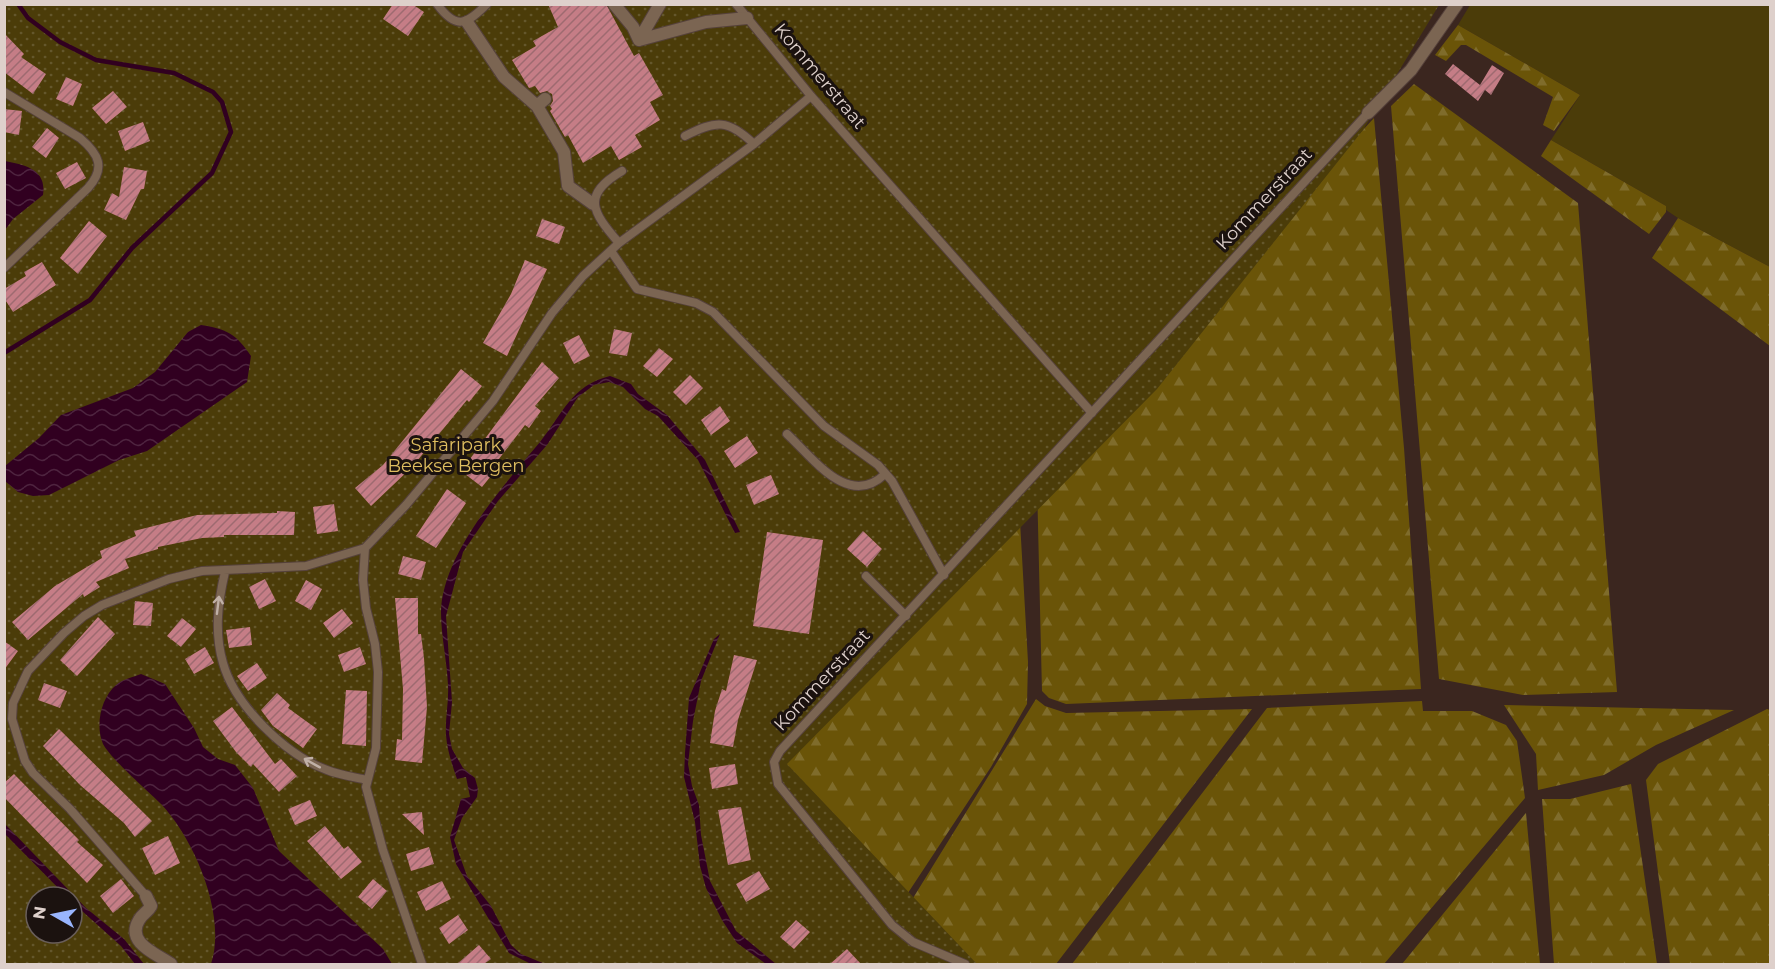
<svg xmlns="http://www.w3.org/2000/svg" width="1775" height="969" viewBox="0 0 1775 969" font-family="Montserrat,sans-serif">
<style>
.grass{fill:#4b3c09}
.forest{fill:url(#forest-firs)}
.park{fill:url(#park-dots);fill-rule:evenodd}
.water{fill:url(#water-waves)}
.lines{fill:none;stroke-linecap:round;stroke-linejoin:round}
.stream{stroke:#310020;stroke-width:4.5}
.building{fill:url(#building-hatch)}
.lane-casing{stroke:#55413b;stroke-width:10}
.street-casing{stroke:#55413b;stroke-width:14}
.lane{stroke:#7b6552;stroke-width:8}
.street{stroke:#7b6552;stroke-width:12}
.oneway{stroke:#c0b0a7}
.labels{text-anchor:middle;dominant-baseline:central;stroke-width:6;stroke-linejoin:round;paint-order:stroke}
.street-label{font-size:18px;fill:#ded0cb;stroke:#1b120f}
.park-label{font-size:18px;fill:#dfbe60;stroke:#1b120f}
</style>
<defs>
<pattern id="forest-firs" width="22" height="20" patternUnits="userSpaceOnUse" patternTransform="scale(1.5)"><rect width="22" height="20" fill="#6a5408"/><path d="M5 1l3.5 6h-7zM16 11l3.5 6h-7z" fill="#7f6c2b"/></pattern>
<pattern id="park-dots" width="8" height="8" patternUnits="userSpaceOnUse" patternTransform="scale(1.5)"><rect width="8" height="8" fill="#4b3c09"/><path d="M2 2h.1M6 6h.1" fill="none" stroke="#64572c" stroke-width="1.8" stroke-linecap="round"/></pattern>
<pattern id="water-waves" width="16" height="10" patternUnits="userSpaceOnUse" patternTransform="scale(1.5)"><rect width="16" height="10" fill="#310020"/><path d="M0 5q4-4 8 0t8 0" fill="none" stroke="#4e243f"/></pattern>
<pattern id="building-hatch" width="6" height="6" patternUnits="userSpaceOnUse" patternTransform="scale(1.5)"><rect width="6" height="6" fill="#c57d86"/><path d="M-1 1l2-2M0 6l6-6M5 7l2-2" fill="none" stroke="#9e6a70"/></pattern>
</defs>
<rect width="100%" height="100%" fill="#3b261f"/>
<path class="grass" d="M1470,5H1770V267L1678,218L1666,210V206L1551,140L1580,95L1458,25Z"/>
<path class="forest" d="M1458,25L1580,95L1554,131L1543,125L1553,97L1466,45H1461L1446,61L1435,55Z
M1414,84L1578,203L1617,692L1523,695L1439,679L1391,106Z
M1374,118L1404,448L1421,689L1066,704L1049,698L1042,691L1037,483Z
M1551,140L1666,206V212L1649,234L1541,156Z
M1678,218L1770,267V346L1652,258Z
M1019,504L1028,662L1027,704L991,767L900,905L784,779L787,754Z
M1036,699L1045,706L1066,713L1252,709L1056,964H971L897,924Z
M1422,701L1423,711H1472L1506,725L1517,741L1525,798L1384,964H1072L1267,708Z
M1504,705L1734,710L1656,745L1604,775L1538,790L1536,754Z
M1767,709L1770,710V964H1670L1646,780L1658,764Z
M1631,784L1657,964H1554L1542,799H1570Z
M1526,813L1540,964H1402L1525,814Z"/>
<path class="park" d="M5,5H1439L1363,130L1157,389L787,764L977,964H5ZM36,897H72V933H36Z"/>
<path class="water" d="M5,161C25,165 47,169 43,195L13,219L5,230Z
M201,325C227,329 236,334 251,356L247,382L147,451L119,460L49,495L33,496L18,492L5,481V466L39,438L61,415L133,388L155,372L188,332Z
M610,376L631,384L638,394L667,415L705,460L740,532L735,533L698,460L658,416L645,409L623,387L609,382L594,385L578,397L547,445L498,501L463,552L446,616L452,702L449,734L452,749L463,768L475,778L478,789L477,797L462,818L454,840L467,876L491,906L511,945L521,954L545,964H531L509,953L456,864L450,837L461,799L470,797L466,777L457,779C452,764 447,750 446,735C445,718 449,702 448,685C447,661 441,636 441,612C442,554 504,485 540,442C563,413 572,385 610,376Z
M720,634L701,681L693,721L688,764L692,786L699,805L701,835L710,881L736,931L776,964H766L737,943L722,920L706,888L700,866L695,822L684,777L685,753L689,698L714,639Z
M141,674L165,684L194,728L203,747L218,759L235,765L253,788L279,851L383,949L392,964H211C227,916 195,840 161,804C147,790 111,759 103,744C95,725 101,698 116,685C122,679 134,677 141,674Z
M4,823L86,908L124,939L144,964H135L121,946L72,902V897H67L5,834Z"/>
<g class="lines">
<path class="stream" d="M4,353L90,300L132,248L212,173L231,132L222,102L213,92L174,73L96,60L60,42L28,18L18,4"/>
</g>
<path class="building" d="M393,4H412L424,12L408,36L383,19Z
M548,4H606L634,56L639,53L663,95L650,102L660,120L635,135L642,147L619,160L611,146L583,163L568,135L565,137L550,111L552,109L550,106L553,101L552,94L547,91L540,93L535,86L529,88L512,60L536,46L533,41L558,27Z
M4,33L24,54L21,57L46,74L33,94L4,72Z
M1453,64L1480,85L1492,65L1504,73L1491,95L1485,90L1478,101L1445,74Z
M66,77L82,84L73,106L56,99Z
M113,91L127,107L106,124L92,108Z
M4,109L22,111L19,135L4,132Z
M143,122L150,141L125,151L118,131Z
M47,128L59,138L46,158L32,147Z
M77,162L86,178L65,189L56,173Z
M124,167L147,171L144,189H141L126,220L104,210L112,193L119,197Z
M542,219L565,227L559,244L536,236Z
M89,221L107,236L78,274L60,258Z
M525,260L547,269L507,356L483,343L511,294Z
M42,262L56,285L13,312L4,298V289L26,276L24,272Z
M614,329L632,333L627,356L609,353Z
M579,335L590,356L574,364L563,343Z
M659,348L673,359L657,377L643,366Z
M542,362L559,378L535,406L541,411L529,428L525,425L492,468L495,471L482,487L461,471Z
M461,369L482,386L469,402L467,400L412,467L371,506L355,488L383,465Z
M690,375L703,388L686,405L673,392Z
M720,406L730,421L711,435L701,420Z
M747,436L758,453L735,468L724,451Z
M771,475L779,494L754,505L746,485Z
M447,489L466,503L436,548L416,536Z
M334,504L338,531L317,534L313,507Z
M277,511L295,512L294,535H224V537L202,538L158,547V549L125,559L129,568L96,582L100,587L84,597L83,594L28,640L12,622L55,586L102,558L100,551L136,536L134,531L197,515L277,513Z
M863,531L882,549L867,567L847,549Z
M767,532L823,540L809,634L753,626Z
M403,556L426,562L421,580L398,574Z
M265,579L276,601L259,609L249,587Z
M306,580L322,589L311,610L295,601Z
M395,598H418V634H421L424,658L427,707L422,763L395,760L397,739L402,740L403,689Z
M135,601L153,603L151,626L133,625Z
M342,609L353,623L334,638L323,623Z
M98,617L115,634L77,676L60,660Z
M182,618L196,629L181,647L167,636Z
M250,627L252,645L229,648L226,630Z
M4,641L18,651L4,670Z
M205,647L214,663L194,674L185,659Z
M360,647L366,664L344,672L338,655Z
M734,655L757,660L738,720L733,747L710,743L715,711L722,689L726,691Z
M257,663L267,678L248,691L237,676Z
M44,683L67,691L60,708L38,700Z
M346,690L367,691L366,746L342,744Z
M277,693L290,705L288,708L317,729L303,748L273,726L261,710Z
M232,707L275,764L281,759L297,776L279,792L253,764L251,767L236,752L213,721Z
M59,729L152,821L135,837L124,823L80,785L43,746Z
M735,764L738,784L712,789L709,768Z
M14,774L79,840L77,842L103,865L87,883L4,797V783Z
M310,800L317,816L295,825L288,809Z
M741,807L751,860L728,865L718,810Z
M422,812L424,835L402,814Z
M325,826L344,849L348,846L362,862L341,879L307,841Z
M168,836L180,863L155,875L142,848Z
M429,847L434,864L411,871L406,854Z
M759,871L770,889L746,902L736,884Z
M121,879L134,896L113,913L100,896Z
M373,879L387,891L372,909L358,897Z
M442,881L451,899L426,911L417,892Z
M458,915L468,930L449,944L439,928Z
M796,920L810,932L794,949L780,937Z
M479,945L491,959L484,964H457Z
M847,949L861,964H830Z"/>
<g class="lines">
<defs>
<path id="lane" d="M437,4C456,30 466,25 487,4
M736,4L811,96L1092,413
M4,92L80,138C99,154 106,168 88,188L4,268
M685,136C716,120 728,119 754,144
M619,243C592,212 581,195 622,171
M611,251L637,289L696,303L713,312L824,426L878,465L892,481L944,575
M787,434C814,459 849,509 885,474
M365,548L406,505L493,401L552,313L583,276L619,243L754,144L811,96
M225,572C218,602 214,632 223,663C235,706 286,755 327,770C339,775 354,777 367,780
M866,576L906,616
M146,896L70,809L33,773L25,761L12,719L13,703L28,671L64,633L84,616L102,605L169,579L202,571L306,566L365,548L363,580L366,608L375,644L378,672L376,748L366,787L383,850L422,964
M965,964L913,942L892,925L778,784L774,762L780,751L1368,113"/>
<path id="street" d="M614,4L633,27L639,40
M467,22L504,77L537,106
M639,40L706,22L747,18
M639,40L660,4
M545,99L537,106L564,152L568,186L593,204
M1368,113L1411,70L1457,4
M146,896L151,906C148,912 142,914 139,920C125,943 157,954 171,964"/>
</defs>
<use href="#lane" class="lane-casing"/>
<use href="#street" class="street-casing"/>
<use href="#lane" class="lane"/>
<use href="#street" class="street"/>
</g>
<defs><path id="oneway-shaft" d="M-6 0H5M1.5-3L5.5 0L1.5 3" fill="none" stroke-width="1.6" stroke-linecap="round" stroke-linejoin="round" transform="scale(1.5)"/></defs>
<g class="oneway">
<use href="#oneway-shaft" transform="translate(218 605) rotate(-83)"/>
<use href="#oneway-shaft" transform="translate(312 763) rotate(-151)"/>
</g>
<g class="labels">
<g class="street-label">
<text transform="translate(820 76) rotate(50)">Kommerstraat</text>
<text transform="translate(1264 199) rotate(-47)">Kommerstraat</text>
<text transform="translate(822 680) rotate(-47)">Kommerstraat</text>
</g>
<g class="park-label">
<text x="456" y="445">Safaripark<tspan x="456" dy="21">Beekse Bergen</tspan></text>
</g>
</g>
<rect width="1775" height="969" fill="none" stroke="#ded0cb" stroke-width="12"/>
<g transform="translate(54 915) rotate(279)"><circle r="28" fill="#1b120f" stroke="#695e5a" stroke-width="1.5"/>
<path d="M0-4.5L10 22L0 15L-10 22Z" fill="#99b5fd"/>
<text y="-9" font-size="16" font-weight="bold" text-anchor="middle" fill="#ded0cb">N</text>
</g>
</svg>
